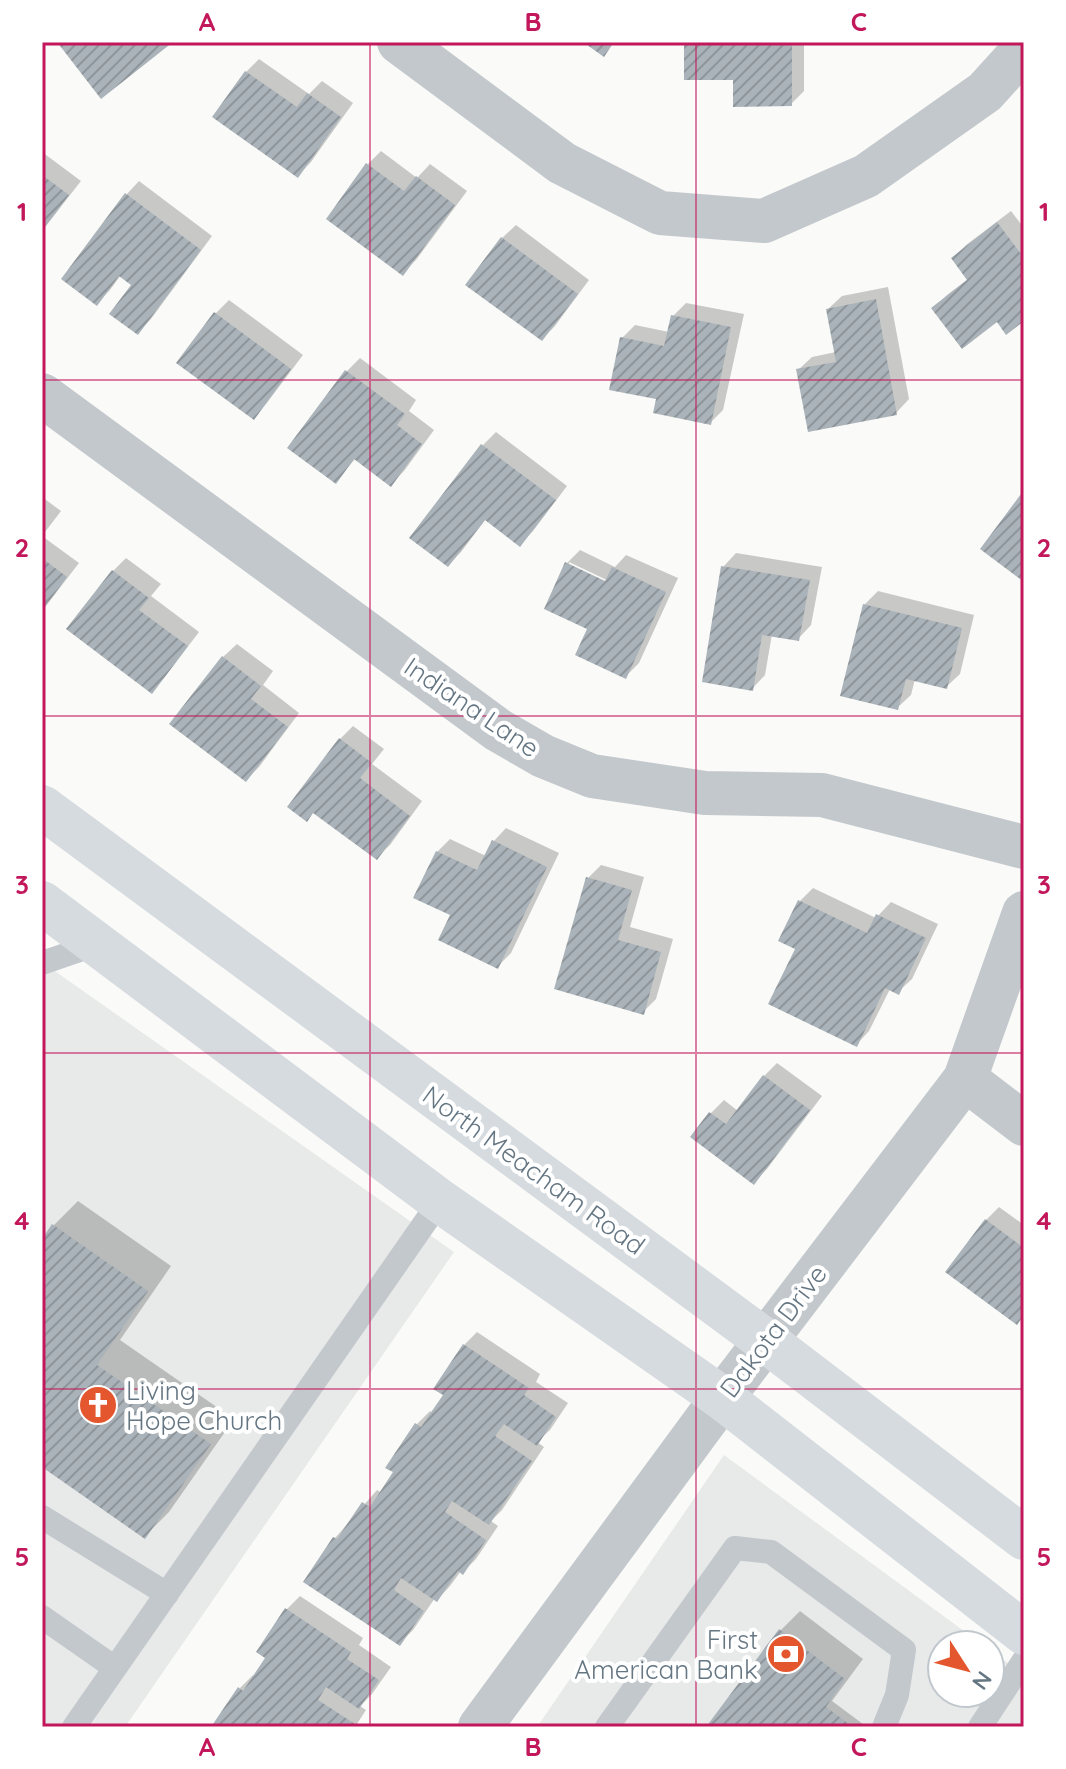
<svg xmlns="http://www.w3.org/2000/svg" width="1066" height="1769" viewBox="0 0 1066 1769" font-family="Quicksand,sans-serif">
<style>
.built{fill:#e8e9e9}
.shadow{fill:#0003;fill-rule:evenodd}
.building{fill:url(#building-hatch)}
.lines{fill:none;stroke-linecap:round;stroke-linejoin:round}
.service{stroke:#c3c8cc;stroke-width:24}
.minor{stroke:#c3c8cc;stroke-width:44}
.secondary{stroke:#d6dbdf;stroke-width:44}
.grid{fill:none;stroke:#c2185b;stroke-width:2;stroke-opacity:0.55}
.labels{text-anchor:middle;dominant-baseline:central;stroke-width:8;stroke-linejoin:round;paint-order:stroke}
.street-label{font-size:26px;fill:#657683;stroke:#fff}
.poi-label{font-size:26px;fill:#657683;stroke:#fff;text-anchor:start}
.neatline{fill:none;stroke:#c2185b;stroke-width:3}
.grid-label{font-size:26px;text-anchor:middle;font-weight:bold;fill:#c2185b}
</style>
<defs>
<pattern id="building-hatch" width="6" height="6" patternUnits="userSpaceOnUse" patternTransform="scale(2)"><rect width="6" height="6" fill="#aab3b9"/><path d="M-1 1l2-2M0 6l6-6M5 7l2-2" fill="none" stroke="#8e969c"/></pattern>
</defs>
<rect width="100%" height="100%" fill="#fafaf8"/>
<path class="built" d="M42,962L454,1252L125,1727H42Z
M724,1455L983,1645H942V1693H990V1650L1024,1675V1727H537Z"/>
<path class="shadow" d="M686,42H804V91L791,104L735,78Z
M259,59L309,94L322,81L353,103L311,162L298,175L246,72Z
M381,151L417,178L430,164L467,191L416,260L402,273L368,164Z
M42,152L81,181L42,231Z
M139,181L212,236L151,319L138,332L134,284L121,275L110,290L97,303L126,195Z
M1011,211L1024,228V318L997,320L934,308L947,295L968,279L953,258L966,245Z
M516,225L589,280L555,326L542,339L502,238Z
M888,287L909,399L896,413L798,370L812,357L836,352L828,309L842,296Z
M229,300L303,355L266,404L253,417L179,362L216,313Z
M686,303L744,314L723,410L710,423L658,398L622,338L635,325L669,332L673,316Z
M360,358L416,400L409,411L434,430L404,471L391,484L356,458L336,481L290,448L347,371Z
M496,432L567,486L533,531L520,544L486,519L461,552L448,565L412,538L483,445Z
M42,497L61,511L42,536L79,563L42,611Z
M580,550L615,567L626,555L678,578L639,663L626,676L589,628L566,564ZM569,562L615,584L614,587L569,567Z
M736,553L822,567L811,625L798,639L772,634L765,675L752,689L723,567Z
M126,558L161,584L151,596L199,632L164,678L151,691L113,571Z
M878,591L974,615L960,674L946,687L915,679L911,695L897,708L864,605Z
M237,644L273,671L263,685L299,713L259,767L246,780L172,724L223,657Z
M353,726L384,749L372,764L422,801L390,845L376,858L340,739Z
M506,828L559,853L511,953L498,966L453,914L437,852L450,839L486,856L493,842Z
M601,865L644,877L630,927L673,939L656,999L643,1012L588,878Z
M813,888L876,918L891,902L938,924L912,979L898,992L890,989L869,1031L856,1045L798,948L800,901Z
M777,1063L822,1096L767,1169L754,1182L693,1136L711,1113L724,1100L738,1111L764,1076Z
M78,1201L171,1266L120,1340L234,1419L169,1512L145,1536L42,1465V1242L54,1225Z
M999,1207L1024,1225V1315L1016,1323L986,1220Z
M477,1332L540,1374L536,1382L568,1403L550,1430L537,1442L544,1447L502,1510L491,1521L498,1526L476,1559L463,1572L461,1571L450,1586L437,1600L435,1598L413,1630L400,1643L335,1538L377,1490L382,1493L396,1472L417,1424L430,1411L433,1413L445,1394L464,1345Z
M300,1596L363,1638L359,1645L391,1667L372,1694L360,1706L366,1710L355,1727H213L240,1688L253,1675L255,1677L268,1658L258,1652L287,1609Z
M800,1611L863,1659L832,1701L867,1727H708L780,1631Z"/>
<path class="building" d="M57,42H173L101,99Z
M583,42H614L604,57Z
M684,42H792V106L733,107V80H684Z
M245,71L297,107L307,93L341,117L298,178L212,117Z
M366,163L404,191L416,176L455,205L403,276L326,219Z
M42,175L69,195L42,231Z
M125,193L201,250L138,335L109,314L131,285L119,276L97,306L61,279Z
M997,222L1024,258V321L1006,335L997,322L962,349L931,308L967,280L951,258Z
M501,237L578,294L542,341L465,285Z
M876,299L897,415L808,432L796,369L836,362L826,309Z
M214,312L291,369L254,420L176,363Z
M671,315L731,327L711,425L653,413L656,399L609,390L620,337L664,346Z
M345,370L405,414L397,425L422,444L391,487L354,459L336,484L287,448Z
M481,444L556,500L520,547L485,520L448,567L409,538Z
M1024,490V582L980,549Z
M42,558L67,577L42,611Z
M565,562L605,581L612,567L666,592L626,679L575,655L587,629L544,609Z
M721,566L810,580L799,641L762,635L753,691L702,682Z
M112,570L149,598L139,610L188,646L152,694L66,629Z
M863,604L962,628L947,689L906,679L898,710L840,696Z
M222,656L261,686L251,699L288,727L246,782L169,724Z
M339,738L372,763L360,778L410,816L377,860L313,813L307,822L287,807Z
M492,840L547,867L498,969L438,940L450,915L413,898L436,851L477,870Z
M586,877L632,890L618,940L661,952L644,1015L554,989Z
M798,900L867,933L876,914L926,938L899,995L885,988L857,1047L768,1004L795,949L778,941Z
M763,1075L810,1110L754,1185L690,1137L709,1112L726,1124Z
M985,1219L1024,1248V1315L1017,1325L945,1272Z
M52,1224L148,1291L97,1365L211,1444L145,1539L42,1467V1239Z
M463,1344L529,1388L524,1395L556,1417L537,1446L504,1424L495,1436L532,1461L489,1525L452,1501L445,1512L486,1540L463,1575L458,1571L437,1602L401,1578L394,1590L424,1611L400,1646L303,1582L333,1537L337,1539L362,1502L370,1507L393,1472L385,1468L415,1423L421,1427L443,1395L433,1389Z
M285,1608L351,1652L347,1659L379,1680L359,1709L326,1687L318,1700L355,1724L353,1727H211L238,1687L243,1691L265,1658L256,1652Z
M779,1629L845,1679L826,1707L853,1727H706Z"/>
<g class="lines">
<path class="service" d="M42,963L97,944
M42,1517L167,1594
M42,1617L115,1668
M74,1727L440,1201
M607,1727L735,1548L771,1552L904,1650L897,1695L884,1727
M980,1727L1024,1660"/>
<path class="minor" d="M399,42L562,163L660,213L764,221L866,176L985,92L1024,49
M42,395L498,730L543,756L592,776L705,793L822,795L1024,847
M965,1079L1024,1124
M480,1727L722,1398L965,1079L1024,913"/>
<path class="secondary" d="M42,807L766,1341L1024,1538
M42,903L440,1201L722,1398L1024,1633"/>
</g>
<path class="grid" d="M370,42V1727M696,42V1727M42,380H1024M42,716H1024M42,1053H1024M42,1389H1024"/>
<defs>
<symbol id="church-disc" viewBox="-11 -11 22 22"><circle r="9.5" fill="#e4572e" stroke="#fff"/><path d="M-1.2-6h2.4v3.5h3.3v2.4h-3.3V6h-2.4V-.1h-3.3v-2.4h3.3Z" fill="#fff"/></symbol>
<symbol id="bank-disc" viewBox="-11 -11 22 22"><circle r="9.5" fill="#e4572e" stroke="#fff"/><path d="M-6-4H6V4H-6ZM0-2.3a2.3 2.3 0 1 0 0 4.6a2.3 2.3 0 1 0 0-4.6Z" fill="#fff"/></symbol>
</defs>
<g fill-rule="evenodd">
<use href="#church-disc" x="76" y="1383" width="44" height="44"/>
<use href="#bank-disc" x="764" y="1632" width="44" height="44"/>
</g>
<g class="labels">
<g class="street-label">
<text transform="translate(472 707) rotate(34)">Indiana Lane</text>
<text transform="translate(534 1170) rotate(36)">North Meacham Road</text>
<text transform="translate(773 1331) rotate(-53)">Dakota Drive</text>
</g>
<g class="poi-label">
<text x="126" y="1390">Living<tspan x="126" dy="30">Hope Church</tspan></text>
<text x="758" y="1639" text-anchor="end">First<tspan x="758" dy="30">American Bank</tspan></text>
</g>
</g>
<rect width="1066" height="1769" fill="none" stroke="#ffffff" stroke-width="88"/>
<g transform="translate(966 1669) rotate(126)"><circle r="38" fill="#ffffff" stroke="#c1c8cd" stroke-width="2"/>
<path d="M0-6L14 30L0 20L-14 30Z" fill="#e4572e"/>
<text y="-12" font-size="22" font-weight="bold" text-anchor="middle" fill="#657683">N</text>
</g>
<rect x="44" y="44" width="978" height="1681" class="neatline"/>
<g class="grid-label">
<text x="207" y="31">A</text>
<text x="533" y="31">B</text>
<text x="859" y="31">C</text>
<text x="22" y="221">1</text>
<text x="1044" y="221">1</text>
<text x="22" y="557">2</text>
<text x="1044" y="557">2</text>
<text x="22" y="894">3</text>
<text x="1044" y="894">3</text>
<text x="22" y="1230">4</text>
<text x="1044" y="1230">4</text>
<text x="22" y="1566">5</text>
<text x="1044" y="1566">5</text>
<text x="207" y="1756">A</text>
<text x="533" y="1756">B</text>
<text x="859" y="1756">C</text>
</g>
</svg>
